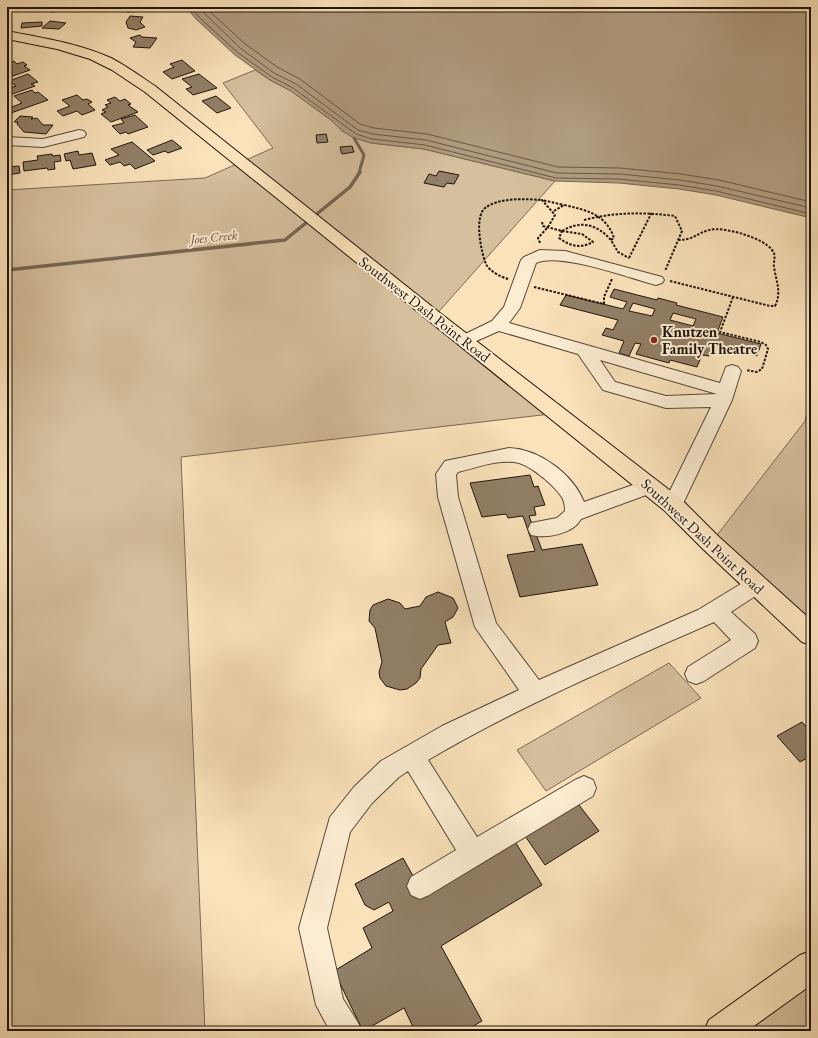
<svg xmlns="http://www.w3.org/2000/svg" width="818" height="1038" viewBox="0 0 818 1038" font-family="'EB Garamond',serif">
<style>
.green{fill:#d5bf9d;stroke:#7a6a55}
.water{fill:#b09c7f;stroke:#766651}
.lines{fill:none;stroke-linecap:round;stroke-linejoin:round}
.shore{stroke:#685846;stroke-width:1}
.stream-far1{stroke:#766651;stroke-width:3}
.stream{stroke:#766651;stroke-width:3.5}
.building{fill:#917f67;stroke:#1f140d;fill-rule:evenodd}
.minor-casing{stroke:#564838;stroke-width:2}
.major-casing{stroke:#1f140d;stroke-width:2}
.path{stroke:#1f140d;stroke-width:2;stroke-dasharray:2.5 1.5;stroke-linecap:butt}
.minor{fill:#fcecd2;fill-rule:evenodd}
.major{fill:#fae2ba;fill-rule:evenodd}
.poi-dot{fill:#8f2418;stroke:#fcecd2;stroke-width:1.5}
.labels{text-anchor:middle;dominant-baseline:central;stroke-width:4;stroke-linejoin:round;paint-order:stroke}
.far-water-label{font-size:13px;font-style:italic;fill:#605140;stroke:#fcecd2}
.street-label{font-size:15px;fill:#1f140d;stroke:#fcecd2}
.poi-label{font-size:15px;font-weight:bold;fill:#1f140d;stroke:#fcecd2;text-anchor:start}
</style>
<rect width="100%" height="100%" fill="#fae2ba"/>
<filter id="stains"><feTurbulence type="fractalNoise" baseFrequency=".005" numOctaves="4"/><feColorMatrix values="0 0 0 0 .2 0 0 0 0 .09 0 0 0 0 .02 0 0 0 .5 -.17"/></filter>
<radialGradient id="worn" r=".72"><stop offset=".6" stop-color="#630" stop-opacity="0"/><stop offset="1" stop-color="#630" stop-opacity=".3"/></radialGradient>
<path class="green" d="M255,70L270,80L291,91L331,120L342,131L371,143L424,149L555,181L434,317L559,413L181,457L205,1031H7V190L205,178L273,148L223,83Z
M811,393V638L711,543L805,421Z
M669,663L701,698L546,791L517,750Z
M811,954V1031H713Z"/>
<path class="water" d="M186,7H811V218L716,195L679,189L619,183L555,181L424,149L371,143L354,138L342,131L331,120L291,91L270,80L235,55L196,19Z"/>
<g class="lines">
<path class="shore" d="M191,7L199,17L237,52L272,77L293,88L356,134L372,139L425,145L556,178L619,179L679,185L716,191L811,214
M198,7L240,48L274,73L296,84L358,130L373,134L426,140L557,173L620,174L680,180L717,186L811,208
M205,7L244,43L277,67L300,79L360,124L374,128L427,134L558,167L620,168L681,174L719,180L811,202"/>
<path class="stream-far1" d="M354,138L364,155L359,173"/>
<path class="stream" d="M7,270L285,240L350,187L360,172"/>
</g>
<path class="building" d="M64,7L63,11L51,12V8Z
M144,8V11L127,12V9Z
M130,16L143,17L140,22L145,27L136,30L128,28L126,22Z
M50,21L66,23L59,29L42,28Z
M42,22V26L21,28L22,23Z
M140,35L142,37L157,38L150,48L133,47L136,42L130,38Z
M182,60L195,71L172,79L163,72L174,67L170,64Z
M14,61L17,64L23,62L27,65L24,66L30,70L10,77L7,75V64Z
M28,74L38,82L31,84L35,86L10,95L7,93V89L16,86L9,81Z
M199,74L217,88L193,95L186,89L192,87L182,79Z
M32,90L35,93L38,92L48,100L11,113L7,109L22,103L14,96Z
M77,95L83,100L87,99L92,102L88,104L95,110L82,115L77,111L63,116L57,111L70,106L62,100Z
M216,96L231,108L217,113L202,101Z
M115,97L120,101L125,99L131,104L128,105L138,112L111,122L101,114L106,112L102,110L108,107L105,105L111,103L107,100Z
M135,115L148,127L128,134L126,132L120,134L112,126L124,123L121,119Z
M20,116L33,117L31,119L37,118L43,125H53L46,134L24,132L17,124L18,122H14Z
M326,134L328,142L317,143L316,135Z
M172,140L182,148L168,153L165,151L153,155L147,150Z
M132,142L155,161L135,169L130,164L124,166L120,162L110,165L105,160L119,155L111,149Z
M352,146L354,152L342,154L340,147Z
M78,151L79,155L92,153L96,165L73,169L70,160L66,161L64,154Z
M52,154L53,156L60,155L61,161L54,162L55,169L48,170L47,168L24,171L23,162L38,160L37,156Z
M19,166L20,173L7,175V167Z
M439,171L459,175L454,184L447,183L444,187L424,183L429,174L436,176Z
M614,289L657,300L658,298L677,303L676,305L723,317L717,333L761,344L757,356L714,345L709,356L702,355L697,367L670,360L669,363L636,354L641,344L635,343L629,356L619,353L624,341L602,335L606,328L613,330L618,320L560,305L566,295L623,309L627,302L610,297ZM633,303L655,309L652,316L629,311ZM673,313L696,319L693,326L670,320Z
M530,475L534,487L538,486L545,505L534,507L536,515L529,516L542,550L582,544L598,585L520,597L507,555L535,551L523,516L508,518L506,514L482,517L470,483Z
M438,592L453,598L458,608L453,617L445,622L451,643L438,645L421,669L420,678L416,683L407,689L400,690L386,686L380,678L379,672L382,662L375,628L369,621L370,610L373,605L388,599L400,603L405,609L420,606L426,597Z
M802,722L811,732V760L809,757L800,762L777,736Z
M576,801L599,831L545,865L523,833Z
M514,840L542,885L441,946L482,1021L465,1031H415L404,1008L363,1031L334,971L372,948L363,928L393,911L389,902L374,910L365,905L355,884L403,858L422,892Z"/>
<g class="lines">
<defs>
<path id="minor" d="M79,130L84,131L86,134L84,137L43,147L7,145V137L43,139Z
M540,250L565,251L662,277L664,280L662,283L656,285C629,278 559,252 536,263L520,308L509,323L720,383L726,367L732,365L738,367L741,371L732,400L680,510L673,512L666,510L663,505L711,407L666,408L603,390L578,354L499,331L465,346L459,345L457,341L459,337L492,321L504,307L521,260L524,257ZM600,360L717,394L666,396L615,382Z
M509,448C539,449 573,474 584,502L650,479L657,481L660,486L657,491L581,519C573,534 546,539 531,535L528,529L531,523L557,518L565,511C565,505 564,500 561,496C553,484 528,463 514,462C495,460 476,468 458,472L456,475L458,497L496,623L539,680L698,610L749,579L756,576L763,579L767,585L763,591L731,612L755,634L758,641L755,648L704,681L696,684L688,681L685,674L688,667L731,640L714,622C617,665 519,706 428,760L477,837L575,780L584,776L593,780L596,788L593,796L429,895L420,899L411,895L407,886L411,877L456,850L408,771L399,777L372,803L350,832L327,928L343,999L357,1021L362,1031H330L316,1005L299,928L330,817L354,787L381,761L442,726L519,690L475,627L438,497L436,474L445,461Z"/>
<path id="major" d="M7,31C42,38 78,43 111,58C126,66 140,76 155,86L440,313L681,499L719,537L811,620V645L802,642L703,549L665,511L145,92L112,70L90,59L57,49L7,39Z
M811,951V985L747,1031H704L709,1020L800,955Z"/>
</defs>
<use href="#minor" class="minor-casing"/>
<use href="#major" class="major-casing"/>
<path class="path" d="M554,211L564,205C586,210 606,214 614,238L611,240L618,252L629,258
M584,220C615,212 644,212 675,216L682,231L665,271
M542,222L543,226L562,231C580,220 597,224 611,240
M562,231L582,234L593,242C580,249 570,246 559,238Z
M540,243L538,238L548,227L555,215L542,200L564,205
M629,258L652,212
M508,279C501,277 489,271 486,264C481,252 474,217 485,208C500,197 525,199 542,200
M670,281L770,306H775C782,292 776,281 774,267C773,261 777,256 772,250C764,238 723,226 709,230C697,233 694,240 678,240
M534,287L604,304V297L612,279
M733,297L720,332L761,342L766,345L768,349L762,369L757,372L746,370"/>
<use href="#minor" class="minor"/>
<use href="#major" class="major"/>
</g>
<circle class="poi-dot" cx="654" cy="340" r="4"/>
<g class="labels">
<g class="far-water-label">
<text transform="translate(214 237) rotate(-6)">Joes Creek</text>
</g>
<g class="street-label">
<text transform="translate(425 309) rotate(38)">Southwest Dash Point Road</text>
<text transform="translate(703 536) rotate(43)">Southwest Dash Point Road</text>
</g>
<g class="poi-label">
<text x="662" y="331">Knutzen<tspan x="662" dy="17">Family Theatre</tspan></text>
</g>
</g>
<rect width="818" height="1038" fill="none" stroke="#fae2ba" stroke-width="24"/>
<rect x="8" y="8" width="802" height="1022" fill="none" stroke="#1f140d" stroke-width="2"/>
<rect x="12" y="12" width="794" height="1014" fill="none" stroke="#1f140d"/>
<rect width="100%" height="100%" filter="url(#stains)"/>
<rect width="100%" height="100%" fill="url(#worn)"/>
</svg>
